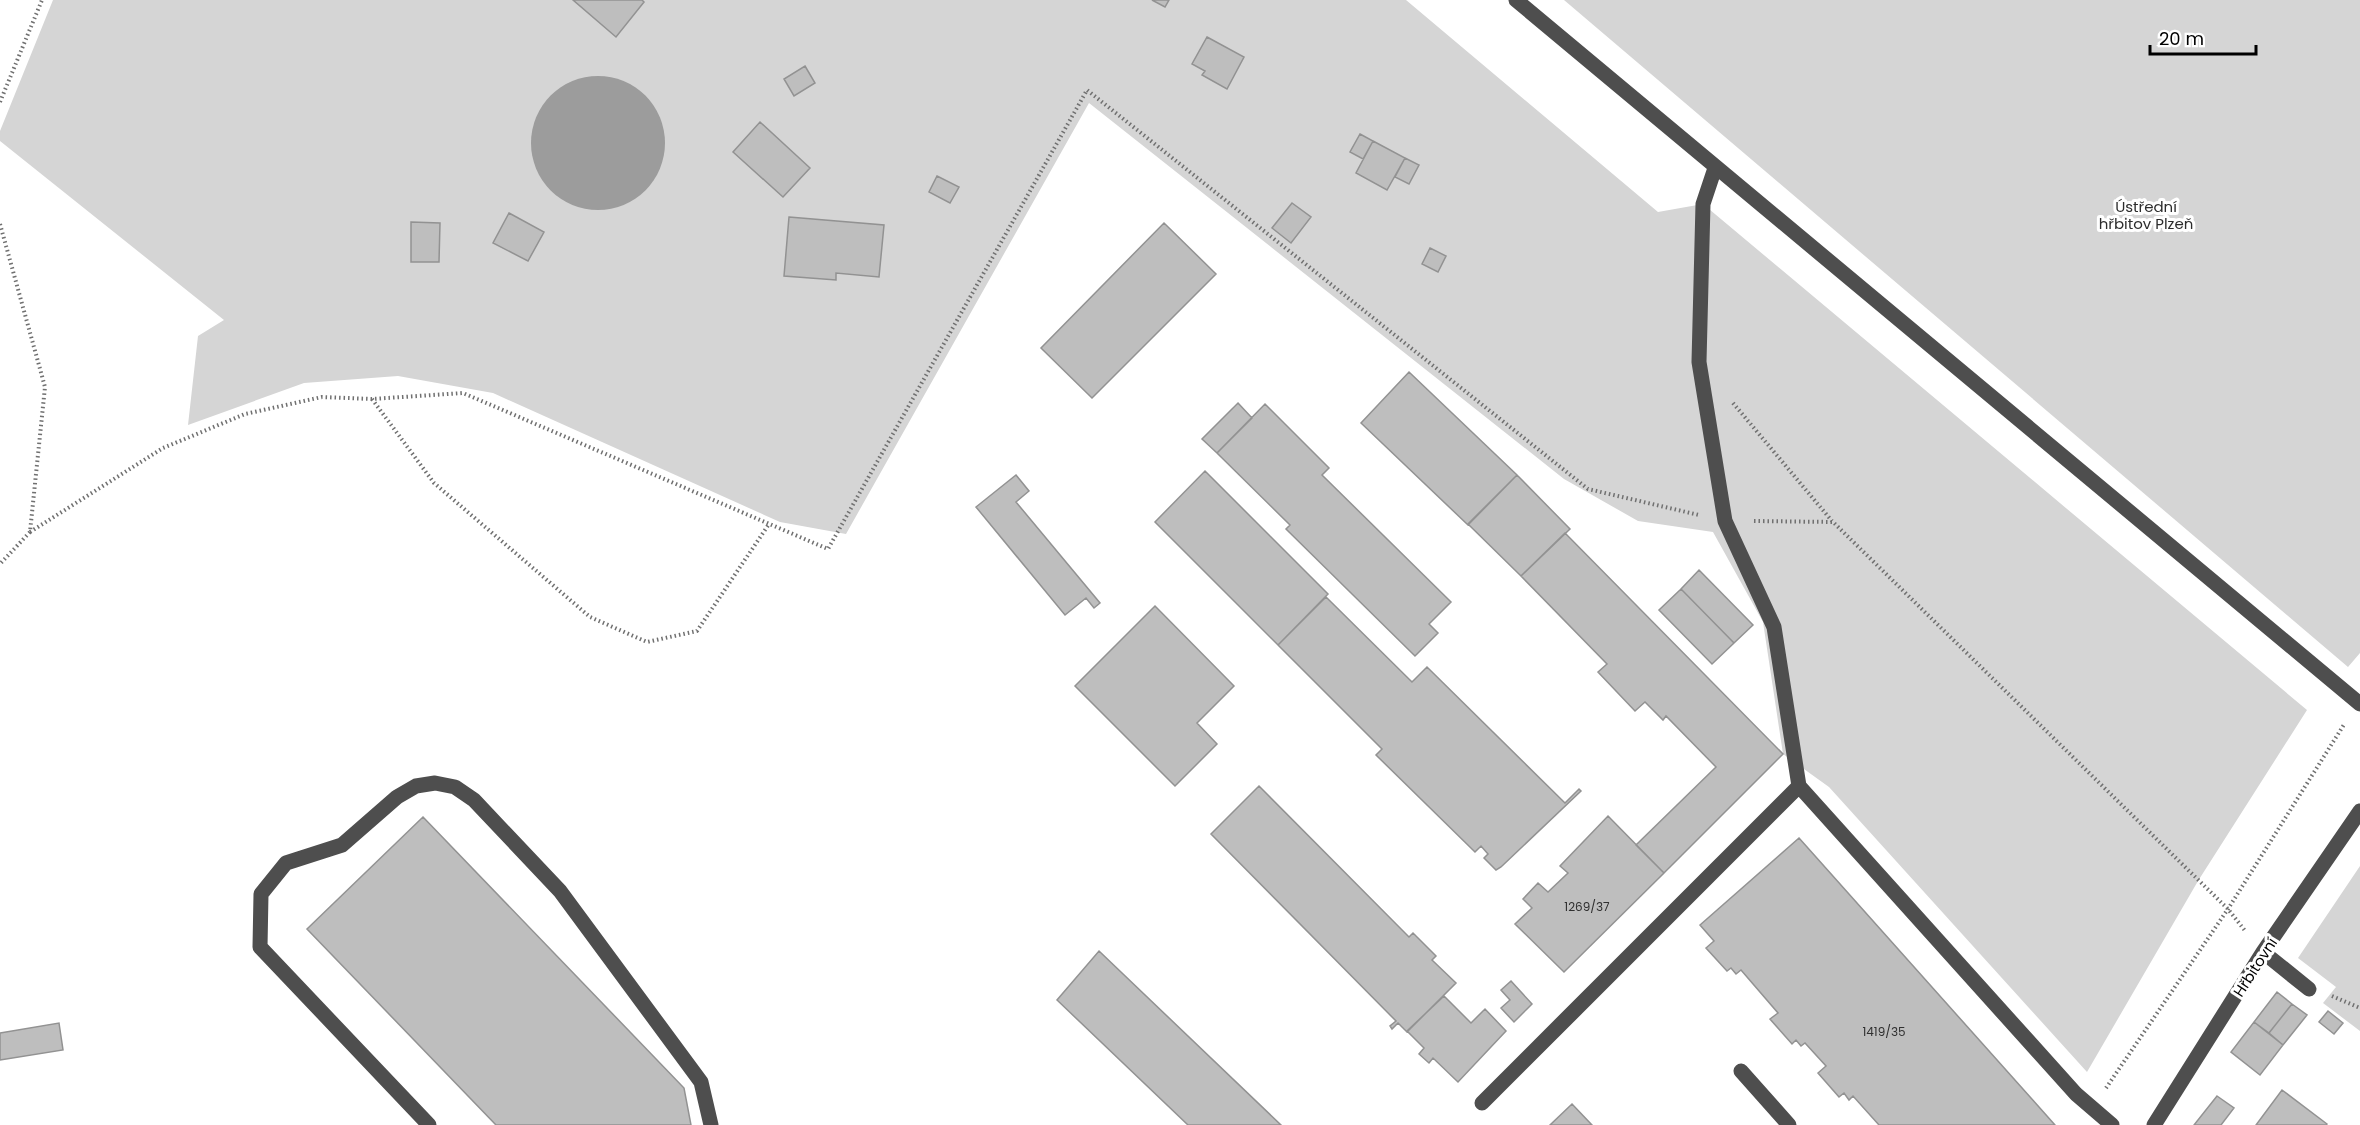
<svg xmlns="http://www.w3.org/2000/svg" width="2360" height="1125" viewBox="0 0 2360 1125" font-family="Poppins,sans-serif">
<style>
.green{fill:#d5d5d5}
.water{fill:#9c9c9c}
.building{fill:#bebebe;stroke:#929292;stroke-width:1.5}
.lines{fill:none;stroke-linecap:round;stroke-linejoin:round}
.path{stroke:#707070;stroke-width:4;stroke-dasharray:1.5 3;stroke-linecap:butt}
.minor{stroke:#4e4e4e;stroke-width:15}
.labels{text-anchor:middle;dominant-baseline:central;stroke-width:6;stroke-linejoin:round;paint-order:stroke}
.number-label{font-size:12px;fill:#303030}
.park-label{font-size:15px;fill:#2c2c2c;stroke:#fff}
.street-label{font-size:15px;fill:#000;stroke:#fff}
</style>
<rect width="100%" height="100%" fill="#fff"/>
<path class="green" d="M53,0H1406L1658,212L1703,204L2307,710L2198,881L2087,1072L1829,787L1783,754L1763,622L1713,532L1638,521L1564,479L1089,103L846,534L780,522L493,393L398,376L304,383L188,425L198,336L224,320L0,141V131Z
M1564,0H2360V653L2348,667Z
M2360,866V1031L2323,1003L2336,987L2298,958Z"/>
<path class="water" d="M531 143a67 67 0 1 1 134 0a67 67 0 1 1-134 0Z"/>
<path class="building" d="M573,0H642L644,2L616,37Z
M1152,0H1169L1165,7Z
M1207,37L1244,57L1227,89L1202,75L1205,71L1192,64Z
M805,66L815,83L794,96L784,79Z
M760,122L810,168L783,197L733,152Z
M1360,134L1373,141L1363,159L1350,152Z
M1373,141L1405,158L1387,190L1356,173Z
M1405,158L1419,165L1409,184L1395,177Z
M937,176L959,187L950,203L929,192Z
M1292,203L1311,217L1291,243L1272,228Z
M509,213L544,232L528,261L493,243Z
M789,217L884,225L879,277L836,273V280L784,276Z
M411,222L440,223L439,262H411Z
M1164,223L1216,274L1092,398L1041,348Z
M1430,248L1446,256L1438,272L1422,264Z
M1409,372L1517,475L1468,525L1361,423Z
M1238,403L1252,418L1217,453L1202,439Z
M1265,404L1329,468L1322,475L1451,602L1429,624L1438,633L1415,656L1286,529L1290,525L1217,453Z
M1205,471L1328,594L1278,645L1155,522Z
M1016,475L1029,491L1016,502L1100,603L1094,608L1086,598L1065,615L976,507Z
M1517,475L1570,529L1521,576L1468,524Z
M1565,533L1783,754L1664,873L1636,845L1716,767L1666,716L1663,720L1645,702L1635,711L1598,672L1607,664L1521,576Z
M1699,570L1753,625L1734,643L1681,589Z
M1681,589L1734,643L1712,664L1659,610Z
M1326,597L1412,682L1427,667L1565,803L1579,789L1581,791L1501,867L1496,870L1484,858L1488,854L1481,846L1475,852L1376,755L1382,749L1278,645Z
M1155,606L1234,686L1197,723L1217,744L1175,786L1075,686Z
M1259,786L1409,937L1413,933L1436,956L1432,960L1456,983L1407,1032L1398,1023L1392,1029L1390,1026L1396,1021L1211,834Z
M1608,816L1664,873L1564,972L1515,924L1532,908L1523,899L1538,883L1548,892L1568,873L1560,866Z
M423,817L684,1088L691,1125H496L307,929Z
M1799,838L2055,1125H1879L1853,1096L1849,1100L1844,1093L1839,1097L1818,1073L1826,1066L1805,1043L1801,1046L1796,1040L1792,1044L1770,1019L1778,1013L1741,970L1736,974L1731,968L1727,971L1706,948L1714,941L1700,925Z
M1099,951L1281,1125H1188L1057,1000Z
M1511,981L1532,1004L1514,1022L1501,1008L1510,1000L1501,990Z
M2277,992L2292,1004L2269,1033L2254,1022Z
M1444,996L1471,1023L1485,1009L1506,1031L1458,1082L1433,1058L1429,1063L1419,1054L1424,1048L1407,1031Z
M2292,1004L2307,1015L2283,1045L2269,1033Z
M2328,1011L2343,1023L2334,1034L2319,1022Z
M2254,1022L2283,1045L2260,1075L2231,1052Z
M59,1023L63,1050L0,1060V1033Z
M2282,1090L2327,1124L2326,1125H2256Z
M2217,1096L2234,1108L2221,1125H2194Z
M1572,1104L1592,1125H1550Z"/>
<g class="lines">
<path class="path" d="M0,102L42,0
M0,224L45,387L30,532L0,564
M372,399L434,483L590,617L647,642L697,631L769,524
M1733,403L1832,521
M1754,521L1833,522L2228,909L2246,932
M30,532L163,448L245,414L322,397L372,399L463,393L828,549L1087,90L1588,489L1699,515
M2332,996L2360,1008
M2106,1088L2228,909L2345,723"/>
<path class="minor" d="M1516,0L2360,704
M1715,168L1703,204L1699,362L1725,521L1774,627L1799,786L2076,1094L2112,1125
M2263,952L2309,989
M1741,1071L1789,1125
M1482,1103L1799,786
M429,1125L260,947L261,894L286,863L342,845L397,797L416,786L435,783L455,787L474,800L560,891L701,1082L711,1125
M2154,1125L2263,952L2360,811"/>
</g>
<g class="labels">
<g class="number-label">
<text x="1587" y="906">1269/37</text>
<text x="1884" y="1031">1419/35</text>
</g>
<g class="park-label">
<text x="2146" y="206">Ústřední<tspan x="2146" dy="17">hřbitov Plzeň</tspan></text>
</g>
<g class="street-label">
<text transform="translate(2255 967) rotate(-57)">Hřbitovní</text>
</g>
</g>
<path d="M2150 45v9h106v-9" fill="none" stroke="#000000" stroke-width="3"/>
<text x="2159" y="45" font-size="18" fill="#000000" stroke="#ffffff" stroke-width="4.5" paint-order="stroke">20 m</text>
</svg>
